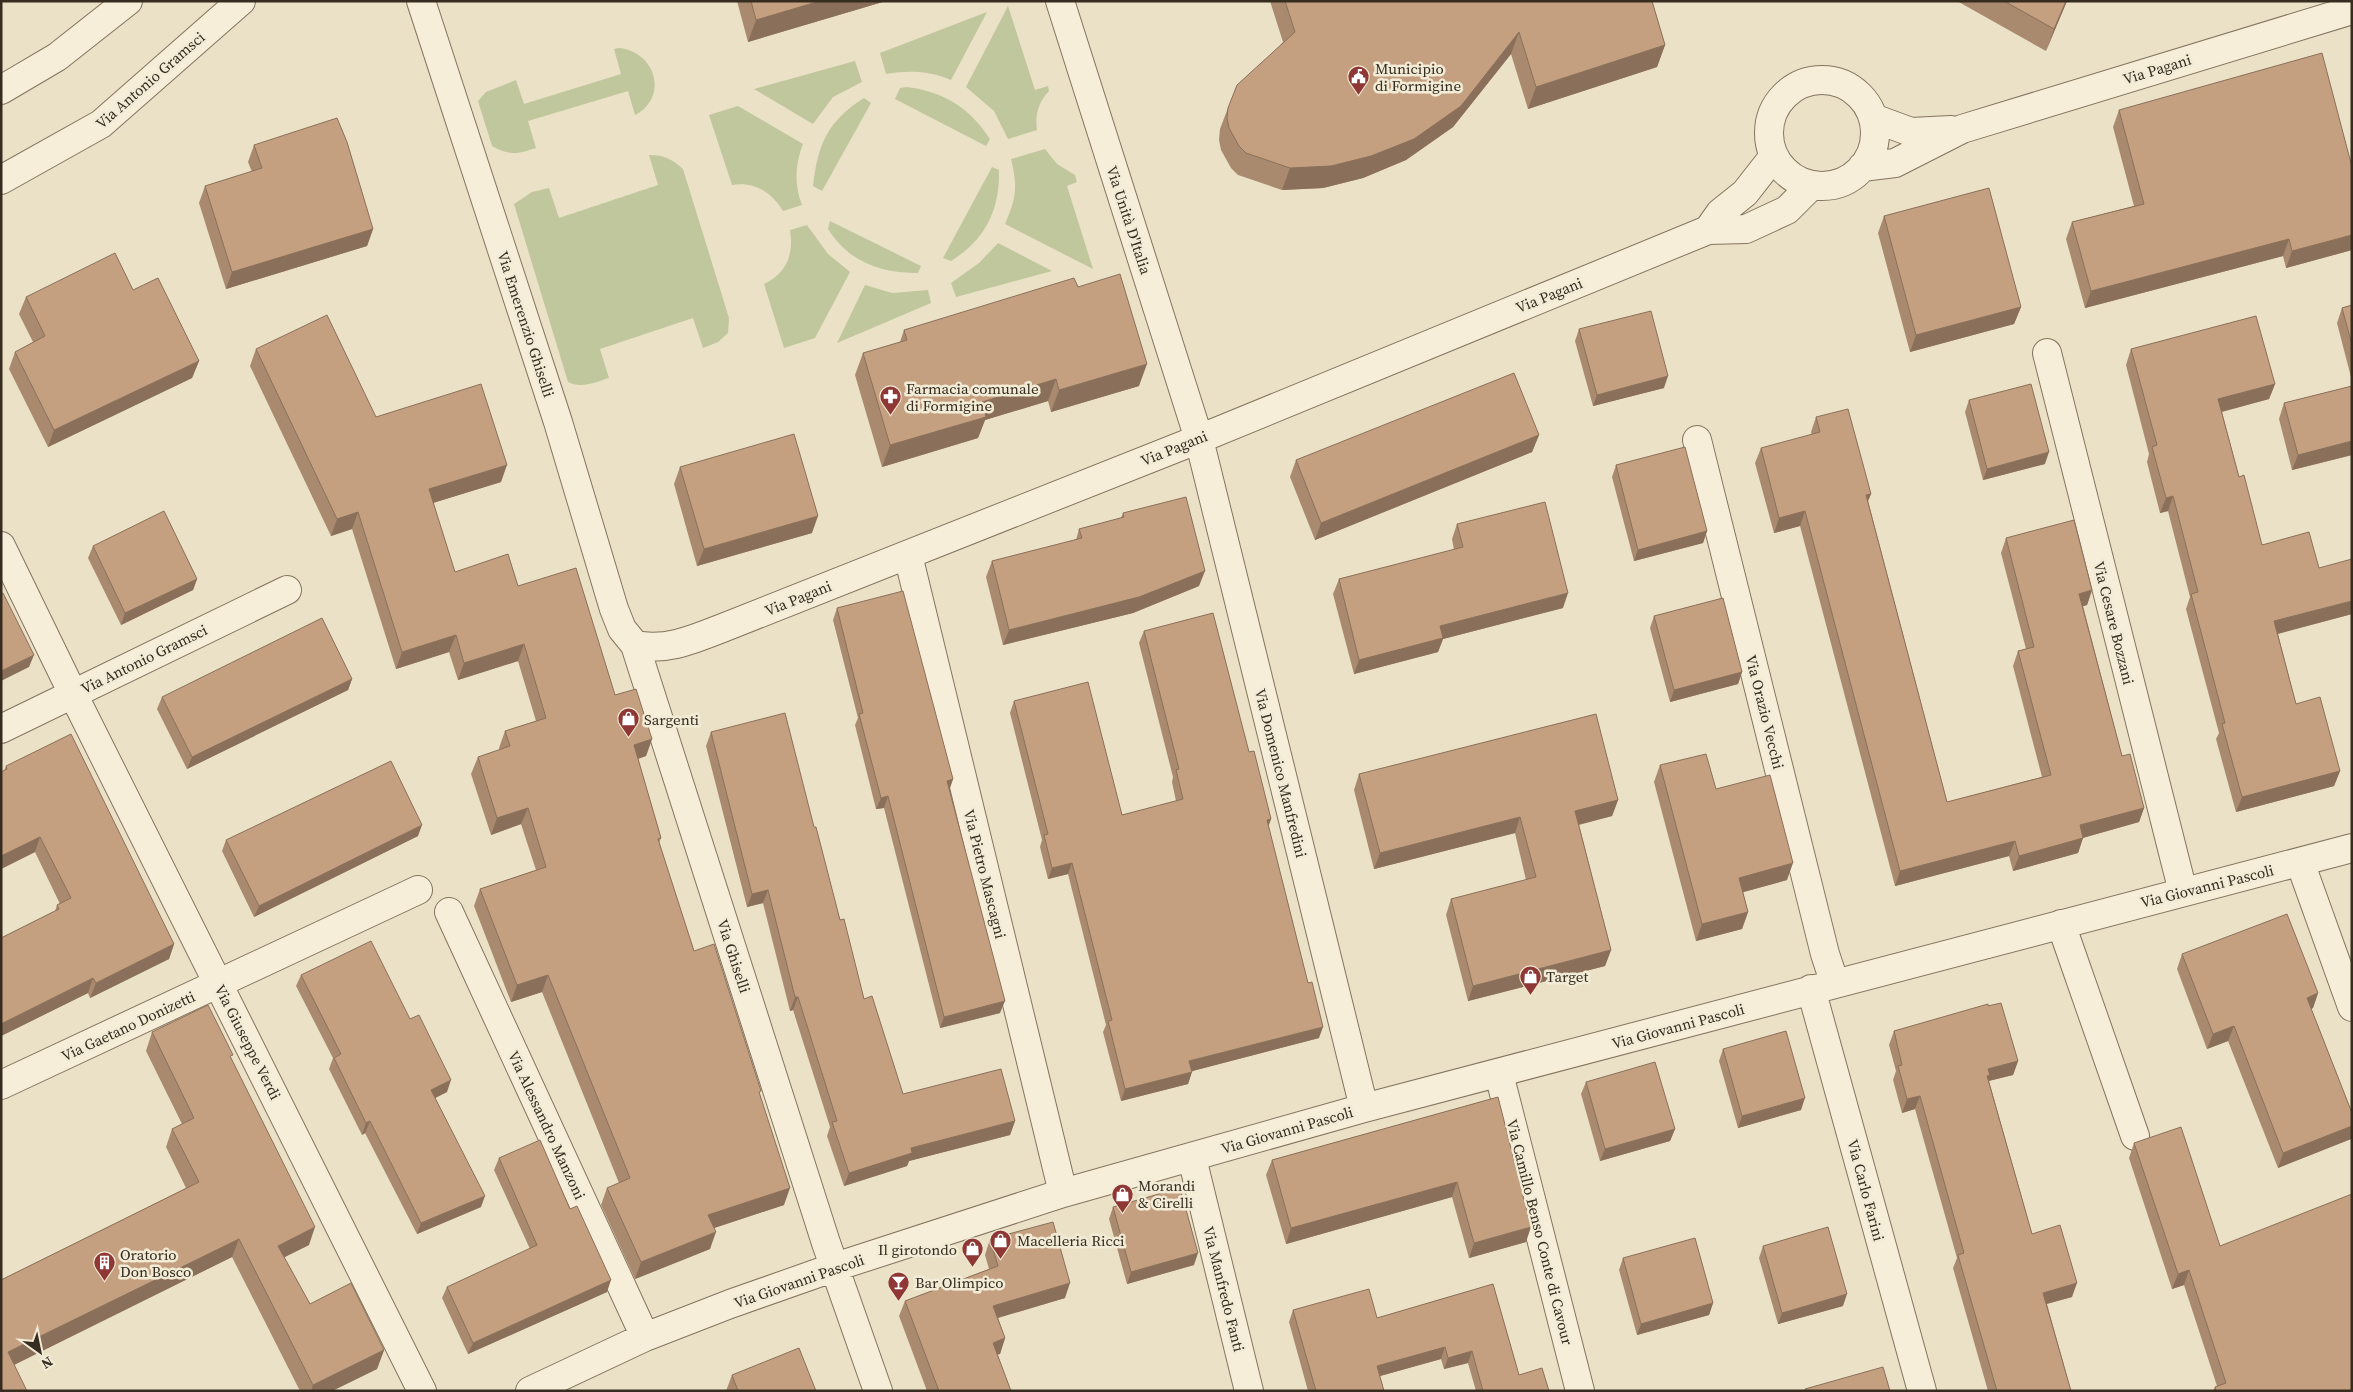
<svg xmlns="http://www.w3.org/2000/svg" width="2353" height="1392" viewBox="0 0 2353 1392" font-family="'Source Serif 4',serif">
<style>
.green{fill:#c0c79c}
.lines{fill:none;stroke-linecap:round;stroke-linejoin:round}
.minor-casing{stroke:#84745e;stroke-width:30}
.minor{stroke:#f6eed9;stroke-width:28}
.wall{fill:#a98a6e}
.shaded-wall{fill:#8a705a}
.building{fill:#c5a080;stroke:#8a705a}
.labels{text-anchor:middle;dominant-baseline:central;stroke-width:5;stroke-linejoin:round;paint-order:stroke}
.poi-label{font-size:15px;fill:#362c20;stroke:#f2ebd6;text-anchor:start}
.street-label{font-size:15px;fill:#362c20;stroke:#f2ebd6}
</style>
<rect width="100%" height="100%" fill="#eae1c7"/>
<path class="green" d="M1008,6L1035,90L1048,86L1049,91C1038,103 1035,114 1037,130L1008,139L994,111L966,87Z
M987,12L951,80C930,71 909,70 886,74L880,53Z
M619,48C656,52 669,97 635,115L628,91L528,121L536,148C517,154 510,156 492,146L478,101L486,92L516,80L524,104L621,74L614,49Z
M855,61L862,82L833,97L813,124L754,89Z
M907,87C944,92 969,107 990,139L986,146L895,99L900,88Z
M864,98L871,103L822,191L813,186C818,143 828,121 864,98Z
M738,106L803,144C795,164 794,185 802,205L783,211C772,193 755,181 732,185L709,115Z
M1045,149L1057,164L1075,175L1077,182L1067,186L1093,269L1005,224C1016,199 1018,187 1011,159Z
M649,155C664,155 672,159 683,169L729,318L728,333L718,342L703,348L693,318L600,349L609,378C596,382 581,389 568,382L514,204L532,192L549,188L559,218L658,185Z
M992,167L999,170C1000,210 985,240 951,261L943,258Z
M830,221L921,266L918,273C880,273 849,262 828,229Z
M807,225L828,254L850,272L815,338L784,348L764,284C787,273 794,254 790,230Z
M998,243L1052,271L956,297L951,283L979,263Z
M865,285L892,293L928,290L931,303L837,343Z"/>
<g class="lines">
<defs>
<path id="minor" d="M421,1L558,422L614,609L622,629L635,645L826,1243L878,1391
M1060,1L1199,439L1364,1108
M1769 133a53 53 0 1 1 106 0a53 53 0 1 1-106 0Z
M1,90L57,57L128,1
M1873,118L1911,132L1951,130
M1862,167L1895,163L1962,129L2352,10
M1,180L101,124L241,1
M1708,230L1720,213L1745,193L1774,156
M2047,353L2183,892
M1697,440L1825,954L1835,984
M1,546L73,694L422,1391
M908,555L1063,1193
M635,645C666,651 692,640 720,629L1199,439L1708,230L1746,229L1787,210L1812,185
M1,729L287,590
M2300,862L2352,1007
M449,912L645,1337
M2061,924L2135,1136
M1811,989L1922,1391
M1499,1074L1580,1391
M1,1085L418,890
M1192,1158L1249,1391
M530,1391L645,1337L730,1304L835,1267L1063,1193L1364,1108L2352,848"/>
</defs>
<use href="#minor" class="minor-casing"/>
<use href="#minor" class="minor"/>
</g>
<path class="wall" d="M737,1H886L748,42Z
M1270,1H1652L1665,45L1657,67L1528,109L1511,54L1453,127L1406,160L1363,178L1323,188L1282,190L1238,175L1231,168L1221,150L1219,140L1220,129L1228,108L1283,42Z
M1957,1H2067L2046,51Z
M2119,110L2352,167V250L2286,268L2283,256L2085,308L2066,239L2072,222L2134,206L2113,127Z
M254,145L373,229L367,246L226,289L199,203L205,186L252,172L248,162Z
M1884,216L2021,307L2014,324L1910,352L1878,233Z
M1078,287L1139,386L1051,412L1048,401L985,420L978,438L882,467L855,375L863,353L900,342L904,330Z
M133,290L199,361L192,378L48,447L9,369L15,352L33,342L19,314L26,297Z
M2352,305V381L2337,323L2342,308Z
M1579,329L1664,388L1593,406L1575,341Z
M256,349L376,417L501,482L433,503L455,572L518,586L615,695L652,739L646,756L638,759L661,838L659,843L694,951L760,1095L784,1205L714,1228L710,1249L635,1279L601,1205L607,1188L619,1183L542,992L511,1002L474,906L480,889L536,870L521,824L491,835L471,774L478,757L500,750L499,748L505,731L536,721L518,661L458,680L449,652L396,669L352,529L331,536L250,366Z
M2131,349L2275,384L2269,399L2222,412L2239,477L2262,545L2319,568L2352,614L2278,634L2296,704L2340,771L2334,786L2236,812L2216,739L2219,733L2186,609L2190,597L2168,511L2160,513L2147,462L2149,454L2126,365Z
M2352,386V455L2292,470L2279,419L2284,403Z
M1969,400L2045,464L1983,480L1965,412Z
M1816,417L1871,494L1868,501L1947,802L2042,777L2013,666L2018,651L2026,649L2001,553L2006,538L2092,590L2087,605L2083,606L2122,756L2144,808L2139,822L2083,838L2078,853L2013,871L2009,856L1895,886L1800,526L1774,533L1755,463L1761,448L1812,435L1811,432Z
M1539,435L1532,452L1315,540L1290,477L1296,460Z
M1616,465L1707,531L1703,543L1634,561L1612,477Z
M680,467L812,533L697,566L674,484Z
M1123,513L1199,586L1133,613L1003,645L986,577L992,561L1076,540L1079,529L1121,518Z
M1457,524L1563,608L1443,639L1438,652L1354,674L1333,594L1339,579L1454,550L1452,539Z
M93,546L197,579L193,590L121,625L88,558Z
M837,608L953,779L949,790L1000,1013L940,1028L884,808L876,809L855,725L858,718L833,620Z
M1654,616L1742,672L1738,684L1670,702L1650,628Z
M1144,631L1249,752L1271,819L1268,826L1319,1038L1192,1071L1188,1084L1121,1101L1103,1032L1106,1025L1068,874L1048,879L1040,847L1042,840L1010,713L1014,701L1122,815L1176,801L1172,782L1173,777L1139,643Z
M352,679L348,690L187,769L157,709L162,697Z
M711,732L814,827L840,920L864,999L903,1094L1015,1121L1010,1135L909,1161L907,1166L844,1186L827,1136L830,1127L793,1010L790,1011L763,903L747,907L706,746Z
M1660,765L1716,789L1787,880L1743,892L1748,912L1742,929L1696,941L1654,782Z
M6,766L174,944L169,959L90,998L88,993L1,1036V938L55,911L57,905L60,904L35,852L1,869V772L4,771Z
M1359,774L1618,800L1612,816L1579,825L1611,950L1605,966L1468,1001L1446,915L1451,899L1526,880L1515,833L1374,869L1354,790Z
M418,836L254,917L222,851L226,840Z
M2182,954L2318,993L2313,1008L2311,1009L2352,1113V1136L2351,1139L2278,1168L2228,1041L2207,1049L2177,969Z
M301,975L410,1019L447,1092L435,1098L481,1207L417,1234L365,1133L362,1135L329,1069L333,1058L296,986Z
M1988,1006L2018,1061L2013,1075L1989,1081L2032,1234L2072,1297L2047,1304L2071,1391H1988L1953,1268L1957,1258L1915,1109L1902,1113L1893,1080L1896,1071L1889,1045L1894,1031Z
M152,1032L231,1059L309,1245L284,1257L310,1304L384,1350L377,1369L332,1391H300L232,1257L14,1364L1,1391V1280L186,1188L166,1147L172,1129L182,1124L146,1051Z
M1723,1049L1801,1110L1738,1128L1719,1061Z
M1586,1082L1675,1129L1670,1141L1600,1161L1581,1094Z
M1498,1097L1526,1242L1469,1258L1452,1197L1286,1244L1266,1175L1272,1160Z
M2134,1143L2220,1246L2352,1391H2213L2215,1387L2217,1386L2184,1285L2172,1289L2129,1158Z
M499,1158L570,1209L607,1292L468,1354L442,1298L447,1287L530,1249L494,1170Z
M1113,1207L1194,1265L1127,1284L1109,1219Z
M990,1239L1065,1298L998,1318L1005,1338L1000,1354H997L1011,1391H927L899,1316L905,1301L989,1269L985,1255Z
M1763,1246L1843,1306L1778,1324L1759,1258Z
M1623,1258L1713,1303L1709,1315L1637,1335L1619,1270Z
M1493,1284L1519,1375L1549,1391H1476L1468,1363L1444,1369L1441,1359L1380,1376L1384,1391H1308L1289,1322L1293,1310L1377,1318Z
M732,1375L816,1391H726Z"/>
<path class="shaded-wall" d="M820,1H886L748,42L756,20Z
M2066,1H2067L2046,51L2054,29Z
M1519,32L1511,54L1453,127L1406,160L1363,178L1323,188L1282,190L1290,168Z
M1665,45L1657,67L1528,109L1536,87Z
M373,229L367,246L226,289L232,272Z
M2352,235V250L2286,268L2292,251Z
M2289,239L2283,256L2085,308L2091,291Z
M2021,307L2014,324L1910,352L1916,335Z
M199,361L192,378L48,447L54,430Z
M1147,364L1139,386L1051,412L1059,390Z
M1668,376L1664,388L1593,406L1597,395Z
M1056,379L1048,401L985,420L978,438L882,467L890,445L982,402Z
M2275,384L2269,399L2213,414L2218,399Z
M1539,435L1532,452L1315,540L1321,523Z
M2352,441V455L2292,470L2298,455Z
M2049,452L2045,464L1983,480L1987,469Z
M507,465L501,482L423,506L429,489Z
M1871,494L1865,508L1866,495Z
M2173,496L2168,511L2160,513L2166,498Z
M1805,511L1800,526L1774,533L1779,518Z
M358,512L352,529L331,536L337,519Z
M818,516L812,533L697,566L704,549Z
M1707,531L1703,543L1634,561L1638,550Z
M1205,571L1199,586L1133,613L1003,645L1009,630Z
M197,579L193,590L121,625L125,613Z
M2092,590L2087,605L2074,609L2079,594Z
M1568,593L1563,608L1443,639L1438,652L1354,674L1359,660L1440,626Z
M2352,601V614L2269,636L2274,621Z
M456,635L449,652L396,669L402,652Z
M524,644L518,661L458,680L464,663Z
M34,655L29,667L1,681V671Z
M1742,672L1738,684L1670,702L1674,690Z
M352,679L348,690L187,769L192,757Z
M652,739L646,756L628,762L634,745Z
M2340,771L2334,786L2236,812L2242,797Z
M953,779L949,791L947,781Z
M888,796L884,808L876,809L881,798Z
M1618,800L1612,816L1569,827L1575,811Z
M528,808L521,824L491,835L497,818Z
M2144,808L2139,822L2075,840L2080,825Z
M1520,817L1515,833L1374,869L1380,853Z
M1271,819L1267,830V820Z
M422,825L418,836L254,917L259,906Z
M40,837L35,852L1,869V856Z
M2083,838L2078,853L2013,871L2019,856Z
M2015,841L2009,856L1895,886L1900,871Z
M1072,863L1068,874L1048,879L1052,868Z
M1793,863L1787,880L1733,895L1739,878Z
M768,890L763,903L747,907L752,894Z
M1748,912L1742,929L1696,941L1702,924Z
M174,944L169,959L90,998L96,983Z
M1611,950L1605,966L1468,1001L1473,986Z
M548,975L542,992L511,1002L517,985Z
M93,978L88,993L1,1036V1024Z
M2318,993L2313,1008L2302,1012L2307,998Z
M795,997H798L793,1010L790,1011Z
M1005,1001L1000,1013L940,1028L944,1017Z
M2234,1026L2228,1041L2207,1049L2213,1034Z
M1323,1027L1319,1038L1185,1073L1189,1061Z
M2018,1061L2013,1075L1988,1081L1985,1089L1988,1069Z
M1192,1072L1188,1084L1121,1101L1125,1089Z
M451,1080L447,1092L427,1102L431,1090Z
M1920,1096L1915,1109L1902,1113L1907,1099Z
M1805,1098L1801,1110L1738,1128L1742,1116Z
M370,1121L365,1133L362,1135L366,1123Z
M1015,1121L1010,1135L909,1161L907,1166L844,1186L849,1173L911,1148Z
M2352,1126V1136L2351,1139L2278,1168L2283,1153Z
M1675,1129L1670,1141L1600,1161L1605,1149Z
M1457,1182L1452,1197L1286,1244L1291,1228Z
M790,1188L784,1205L702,1232L708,1215Z
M485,1196L481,1207L417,1234L421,1223Z
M315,1227L309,1245L271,1264L278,1246Z
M1531,1227L1526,1242L1469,1258L1474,1243Z
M716,1232L710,1249L635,1279L641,1262Z
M239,1239L232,1257L2,1371L8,1352Z
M1198,1253L1194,1265L1127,1284L1131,1272Z
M2189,1270L2184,1285L2172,1289L2178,1274Z
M611,1280L607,1292L468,1354L473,1343Z
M1070,1283L1065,1298L987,1321L993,1306Z
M2077,1283L2072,1297L2038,1306L2043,1293Z
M1847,1294L1843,1306L1778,1324L1782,1313Z
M1713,1303L1709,1315L1637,1335L1641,1324Z
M1005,1338L1000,1354L987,1358L993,1343Z
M1445,1347L1441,1359L1373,1378L1377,1366Z
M384,1350L377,1369L332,1391H311L313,1385Z
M1472,1351L1468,1363L1444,1369L1448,1358Z"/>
<path class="building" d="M751,1H820L756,20Z
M1285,1H1652L1665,45L1536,87L1519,32L1461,106L1414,139L1371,156L1331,166L1290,168L1246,153L1239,146L1229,128L1227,118L1228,108L1237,85L1295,32Z
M2004,1H2066L2054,29Z
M2322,53L2352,167V235L2292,251L2289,239L2091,291L2072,222L2144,204L2119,110Z
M337,118L347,142L373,229L232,272L205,186L262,168L254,145Z
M1989,188L2021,307L1916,335L1884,216Z
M115,253L133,290L158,278L199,361L54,430L15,352L45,336L26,297Z
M1120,274L1147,364L1059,390L1056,379L982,402L986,417L890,445L863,353L907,340L904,330L1074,278L1078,287Z
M2352,305V345L2342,308Z
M1651,311L1668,376L1597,395L1579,329Z
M327,315L376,417L481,384L507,465L429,489L455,572L508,554L518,586L576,568L615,695L636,689L652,739L634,745L661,838L658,839L694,951L714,944L761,1091L759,1092L790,1188L708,1215L716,1232L641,1262L607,1188L630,1178L548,975L517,985L480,889L546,867L528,808L497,818L478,757L510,746L505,731L546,718L524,644L464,663L456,635L402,652L358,512L337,519L256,349Z
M2256,316L2275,384L2218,399L2239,477L2244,475L2262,545L2309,532L2319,568L2352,559V601L2274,621L2296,704L2320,697L2340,771L2242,797L2222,724L2225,723L2191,594L2198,592L2173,496L2166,498L2152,447L2157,445L2131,349Z
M1514,373L1539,435L1321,523L1296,460Z
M2031,384L2049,452L1987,469L1969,400Z
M2352,386V441L2298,455L2284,403Z
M1848,409L1871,494L1866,495L1947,802L2051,775L2018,651L2034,647L2006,538L2074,520L2092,590L2079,594L2122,756L2130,754L2144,808L2080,825L2083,838L2019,856L2015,841L1900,871L1805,511L1779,518L1761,448L1820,432L1816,417Z
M794,434L818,516L704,549L680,467Z
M1685,447L1707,531L1638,550L1616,465Z
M1186,497L1205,571L1139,597L1009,630L992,561L1082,538L1079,529L1124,517L1123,513Z
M1545,502L1568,593L1440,626L1443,638L1359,660L1339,579L1463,547L1457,524Z
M164,511L197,579L125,613L93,546Z
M903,591L953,779L947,781L1005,1001L944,1017L888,796L881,798L859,714L863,713L837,608Z
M3,593L34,655L1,671V594Z
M1723,598L1742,672L1674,690L1654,616Z
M1213,613L1249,752L1254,751L1271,819L1267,820L1308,983L1312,982L1323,1027L1189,1061L1192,1072L1125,1089L1108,1021L1112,1020L1072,863L1052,868L1044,835L1048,834L1014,701L1088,682L1122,815L1183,799L1176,770L1179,769L1144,631Z
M322,618L352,679L192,757L162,697Z
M785,713L814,827H816L840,920L844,919L864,999L872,996L903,1094L1001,1069L1015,1121L911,1148L912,1153L849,1173L832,1122L837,1121L798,997H795L768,890L752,894L711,732Z
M1596,714L1618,800L1575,811L1611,950L1473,986L1451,899L1536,877L1520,817L1380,853L1359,774Z
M71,734L174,944L96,983L93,978L1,1024V938L59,909L57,905L71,898L40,837L1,856V772L7,769L6,766Z
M1706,754L1716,789L1770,775L1793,863L1739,878L1748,912L1702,924L1660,765Z
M391,761L422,825L259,906L226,840Z
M2287,914L2318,993L2307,998L2352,1113V1126L2283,1153L2234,1026L2213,1034L2182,954Z
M371,941L410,1019L419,1015L451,1080L431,1090L485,1196L421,1223L370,1121L366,1123L334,1058L341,1054L301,975Z
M2001,1003L2018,1061L1988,1069L1990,1075L1987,1076L2032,1234L2060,1225L2077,1283L2043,1293L2071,1391H1997L1958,1255L1964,1253L1920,1096L1907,1099L1898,1066L1902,1065L1894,1031L1988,1004V1006Z
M208,1005L233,1055L230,1056L315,1227L278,1246L310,1304L351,1283L384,1350L313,1385L239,1239L8,1352L27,1391H1V1280L199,1182L172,1129L194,1118L152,1032Z
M1786,1031L1805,1098L1742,1116L1723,1049Z
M1655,1062L1675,1129L1605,1149L1586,1082Z
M1498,1097L1531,1227L1474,1243L1457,1182L1291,1228L1272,1160Z
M2181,1127L2220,1246L2352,1194V1391H2216L2215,1387L2226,1383L2189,1270L2178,1274L2134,1143Z
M540,1140L570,1209L577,1206L611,1280L473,1343L447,1287L537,1245L499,1158Z
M1180,1188L1198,1253L1131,1272L1113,1207Z
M1053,1222L1070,1283L993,1306L1005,1338L993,1343L1011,1391H939L905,1301L998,1266L990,1239Z
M1828,1227L1847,1294L1782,1313L1763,1246Z
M1695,1238L1713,1303L1641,1324L1623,1258Z
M1493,1284L1519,1375L1542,1368L1549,1391H1483L1472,1351L1448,1358L1445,1347L1377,1366L1384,1391H1316L1293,1310L1369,1289L1377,1318Z
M799,1348L816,1391H738L732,1375Z
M1883,1367L1890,1391H1805V1389Z"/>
<defs>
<symbol id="civic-pin" viewBox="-11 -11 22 30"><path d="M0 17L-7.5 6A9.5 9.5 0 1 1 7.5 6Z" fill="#8e3734" stroke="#f2ebd6"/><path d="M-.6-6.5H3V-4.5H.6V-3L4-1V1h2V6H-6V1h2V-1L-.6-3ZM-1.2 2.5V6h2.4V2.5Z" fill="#fff"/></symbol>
<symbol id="pharmacy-pin" viewBox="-11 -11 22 30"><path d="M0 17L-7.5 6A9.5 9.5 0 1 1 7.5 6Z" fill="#8e3734" stroke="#f2ebd6"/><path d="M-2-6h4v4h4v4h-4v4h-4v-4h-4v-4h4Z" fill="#fff"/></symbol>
<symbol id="shop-pin" viewBox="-11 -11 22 30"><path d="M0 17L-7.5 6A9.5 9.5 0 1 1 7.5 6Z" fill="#8e3734" stroke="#f2ebd6"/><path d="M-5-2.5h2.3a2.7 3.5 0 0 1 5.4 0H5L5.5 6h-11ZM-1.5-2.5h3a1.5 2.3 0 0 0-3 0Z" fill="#fff"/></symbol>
<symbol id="building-pin" viewBox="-11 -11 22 30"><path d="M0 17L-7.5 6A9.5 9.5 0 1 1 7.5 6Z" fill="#8e3734" stroke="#f2ebd6"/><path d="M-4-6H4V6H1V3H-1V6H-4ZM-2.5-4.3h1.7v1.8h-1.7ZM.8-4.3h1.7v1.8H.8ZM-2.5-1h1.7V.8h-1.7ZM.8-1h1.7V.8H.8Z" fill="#fff"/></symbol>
<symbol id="bar-pin" viewBox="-11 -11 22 30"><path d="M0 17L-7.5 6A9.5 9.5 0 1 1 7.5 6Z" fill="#8e3734" stroke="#f2ebd6"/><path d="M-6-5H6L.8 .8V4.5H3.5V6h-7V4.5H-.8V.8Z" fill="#fff"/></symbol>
</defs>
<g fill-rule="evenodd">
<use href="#civic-pin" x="1346" y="64" width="25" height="34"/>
<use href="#pharmacy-pin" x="878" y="384" width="25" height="34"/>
<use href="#shop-pin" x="616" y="706" width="25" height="34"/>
<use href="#shop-pin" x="1518" y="964" width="25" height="34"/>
<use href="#shop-pin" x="1110" y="1182" width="25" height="34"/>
<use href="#shop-pin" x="988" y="1228" width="25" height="34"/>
<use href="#shop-pin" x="960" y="1236" width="25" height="34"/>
<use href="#building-pin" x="92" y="1250" width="25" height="34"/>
<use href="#bar-pin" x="886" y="1270" width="25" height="34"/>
</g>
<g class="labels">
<g class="poi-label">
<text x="1375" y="68">Municipio<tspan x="1375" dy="17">di Formigine</tspan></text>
<text x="906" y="388">Farmacia comunale<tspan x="906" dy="17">di Formigine</tspan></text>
<text x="644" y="719">Sargenti</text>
<text x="1546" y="976">Target</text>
<text x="1138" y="1185">Morandi<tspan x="1138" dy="17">&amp; Cirelli</tspan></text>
<text x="1017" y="1240">Macelleria Ricci</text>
<text x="957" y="1249" text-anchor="end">Il girotondo</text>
<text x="120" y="1254">Oratorio<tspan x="120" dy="17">Don Bosco</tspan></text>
<text x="915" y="1282">Bar Olimpico</text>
</g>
<g class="street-label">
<text transform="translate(2157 69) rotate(-17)">Via Pagani</text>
<text transform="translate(150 80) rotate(-41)">Via Antonio Gramsci</text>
<text transform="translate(1129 220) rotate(72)">Via Unità D'Italia</text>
<text transform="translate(1549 295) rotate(-22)">Via Pagani</text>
<text transform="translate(526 324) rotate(72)">Via Emerenzio Ghiselli</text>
<text transform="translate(1174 448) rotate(-22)">Via Pagani</text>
<text transform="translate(798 598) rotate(-22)">Via Pagani</text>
<text transform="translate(2114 623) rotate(76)">Via Cesare Bozzani</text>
<text transform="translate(144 659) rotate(-26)">Via Antonio Gramsci</text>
<text transform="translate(1765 712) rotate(76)">Via Orazio Vecchi</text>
<text transform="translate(1281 773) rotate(76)">Via Domenico Manfredini</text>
<text transform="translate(985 874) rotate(76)">Via Pietro Mascagni</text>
<text transform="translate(2207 886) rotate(-14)">Via Giovanni Pascoli</text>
<text transform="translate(734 956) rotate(72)">Via Ghiselli</text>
<text transform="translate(128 1026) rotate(-25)">Via Gaetano Donizetti</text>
<text transform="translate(1678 1026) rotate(-15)">Via Giovanni Pascoli</text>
<text transform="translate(248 1042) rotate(63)">Via Giuseppe Verdi</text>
<text transform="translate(547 1125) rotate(65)">Via Alessandro Manzoni</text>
<text transform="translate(1287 1130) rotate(-16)">Via Giovanni Pascoli</text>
<text transform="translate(1866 1190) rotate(75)">Via Carlo Farini</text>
<text transform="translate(1540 1232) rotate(76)">Via Camillo Benso Conte di Cavour</text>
<text transform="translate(799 1281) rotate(-19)">Via Giovanni Pascoli</text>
<text transform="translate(1224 1289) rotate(76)">Via Manfredo Fanti</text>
</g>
</g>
<rect width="2353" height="1392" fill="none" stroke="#362c20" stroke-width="5"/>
<g transform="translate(40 1352) rotate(147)" stroke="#f2ebd6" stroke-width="4" paint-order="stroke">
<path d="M0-4L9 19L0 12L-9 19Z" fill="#362c20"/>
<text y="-8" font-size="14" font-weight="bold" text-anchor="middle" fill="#362c20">N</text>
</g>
</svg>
